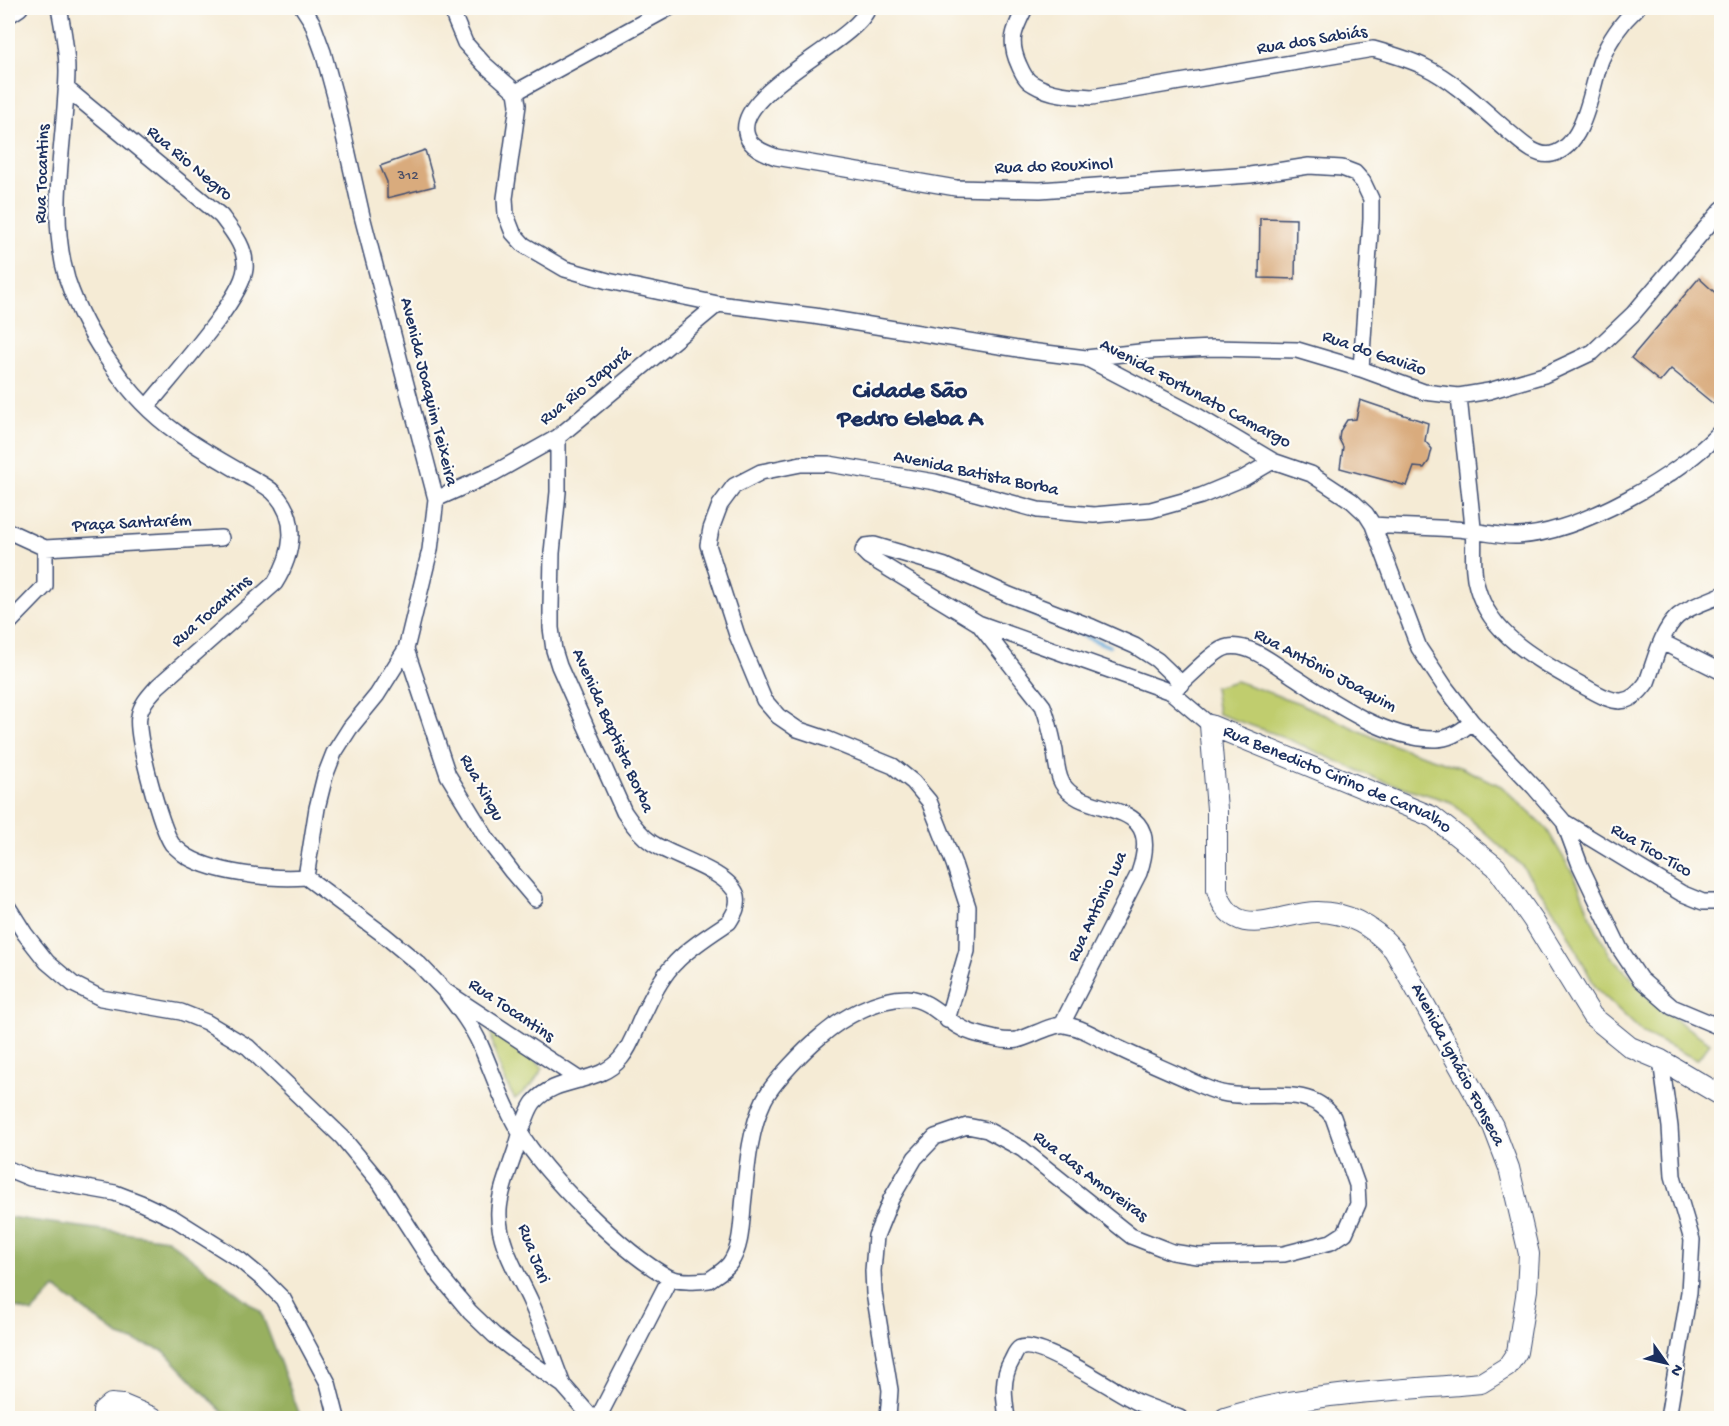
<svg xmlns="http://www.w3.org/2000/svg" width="1729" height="1426" viewBox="0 0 1729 1426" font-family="'Gochi Hand',sans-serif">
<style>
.green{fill:#c0cd6e;stroke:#6e7e66;stroke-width:1.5}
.forest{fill:#98b061;stroke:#5a7060;stroke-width:1.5}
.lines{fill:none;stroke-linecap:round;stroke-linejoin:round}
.stream{stroke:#61a6d7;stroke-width:4.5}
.building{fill:#d9ab7d}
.minor-casing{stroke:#3c4b70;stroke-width:18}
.tertiary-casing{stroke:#3c4b70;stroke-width:22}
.minor{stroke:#fff;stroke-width:15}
.tertiary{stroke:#fff;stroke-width:20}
.labels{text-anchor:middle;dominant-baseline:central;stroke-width:4.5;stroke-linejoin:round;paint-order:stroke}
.number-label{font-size:15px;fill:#4a4e66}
.street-label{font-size:18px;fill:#1b2f5e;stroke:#fdfcf7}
.district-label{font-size:24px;font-weight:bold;fill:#1b2f5e;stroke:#fdfcf7}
</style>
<rect width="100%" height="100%" fill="#fdfcf7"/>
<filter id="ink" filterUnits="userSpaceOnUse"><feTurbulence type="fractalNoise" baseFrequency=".0167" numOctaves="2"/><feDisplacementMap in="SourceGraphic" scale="12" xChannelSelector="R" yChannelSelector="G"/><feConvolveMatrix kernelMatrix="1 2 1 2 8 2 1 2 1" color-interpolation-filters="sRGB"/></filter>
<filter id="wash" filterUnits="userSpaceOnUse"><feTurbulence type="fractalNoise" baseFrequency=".008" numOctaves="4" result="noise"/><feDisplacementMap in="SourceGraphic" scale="24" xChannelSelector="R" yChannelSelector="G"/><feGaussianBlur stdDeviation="1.35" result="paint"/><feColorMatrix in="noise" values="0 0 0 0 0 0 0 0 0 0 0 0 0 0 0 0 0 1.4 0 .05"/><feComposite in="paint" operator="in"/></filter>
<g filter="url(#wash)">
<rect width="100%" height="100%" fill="#f5ebd5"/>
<path class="green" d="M1236,681L1299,703L1384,742L1462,768L1501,786L1546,828L1575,877L1593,922L1610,955L1664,1012L1710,1043L1697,1060L1643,1033L1596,988L1560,919L1522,866L1451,802L1377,779L1281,736L1218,714L1214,687Z
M491,1030L525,1052L543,1068L532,1085L515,1099C504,1082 492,1051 491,1030Z"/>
<path class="forest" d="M8,1217L167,1239L261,1312L301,1418H228L164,1351L119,1336L55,1288L32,1313L8,1305Z"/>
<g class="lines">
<path class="stream" d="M1010,603L1051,623L1109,646"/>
</g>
<g id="blocks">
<path class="building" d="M425,150L435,186L387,198V182L380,166Z
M1260,218L1296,219L1295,279L1259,278Z
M1699,278L1722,299V399L1716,406L1671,369L1660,382L1631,358Z
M1360,400L1428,423L1425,441L1432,449L1429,461L1424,468L1414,467L1407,486L1340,468L1343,447L1339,439L1340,431L1347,420L1356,419Z"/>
</g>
</g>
<g filter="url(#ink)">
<use href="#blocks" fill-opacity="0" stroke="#3c4b70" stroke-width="1.5"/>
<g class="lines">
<defs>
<path id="minor" d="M59,8C63,28 67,50 67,71C66,139 47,211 67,279C77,309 95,342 113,367C130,392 152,415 176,432C198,448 222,461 246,475C254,480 266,485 273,492C300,518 293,554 275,583L158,686C150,695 141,704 139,716C135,735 161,828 172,844C175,847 179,850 182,853C208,873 274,880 306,877L384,935L419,964L445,991L580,1080
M303,8L312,22L323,52L335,96L362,216L436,499L430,550L406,649L377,695L350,728L334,753L325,776L317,808L306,877
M453,8L455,19L465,43L484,64L516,92L518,105L505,198L506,215L513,233L524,245L565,269L608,281L718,304L814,316L1030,351L1086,358L1199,417L1273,461L1311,474L1352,501L1366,514L1373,525L1419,648L1445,687L1472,722L1534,787L1564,822L1580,865L1620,949L1640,979L1672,1007L1722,1028
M868,8C857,42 731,93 747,136C751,148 766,153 776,157L956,188L1040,190L1250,175L1309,166L1342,168L1355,173L1363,182L1371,199V219L1361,369
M1025,8C1014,30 1008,41 1019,65C1022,72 1026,81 1033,84C1051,95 1072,96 1092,97L1373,49C1391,54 1409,59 1425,67C1456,82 1483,110 1509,132C1520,141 1536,158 1552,154C1586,146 1591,87 1601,60C1609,40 1622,22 1637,8
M8,16L20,8
M66,88L221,216C233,232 247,249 245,269C242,300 169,379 147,407
M516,92L669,8
M1086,358L1149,351L1213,348L1297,350L1361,369L1424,392L1459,396L1489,391L1544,375L1593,352L1633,314L1722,209
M1459,396C1463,440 1469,484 1473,528C1475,548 1471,568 1477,587C1491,639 1547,665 1589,689C1615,704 1629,708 1647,682C1655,661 1661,631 1678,616C1690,606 1708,601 1722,595
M558,437V492L552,553L551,607V628L554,650L559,666L624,812C632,824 640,835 652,843C673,857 730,872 737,896C739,906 734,914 729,922C711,934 690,947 675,963C663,975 653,994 646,1009C637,1025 633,1044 621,1058C598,1086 557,1075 534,1102C526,1112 520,1136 516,1149C510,1168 500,1190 499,1210C497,1242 517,1272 530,1300C542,1327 552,1357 563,1385
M436,499L494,473L558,437L718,304
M1373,525C1400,527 1428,527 1455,529C1476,530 1497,537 1518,536C1581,532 1680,476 1722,430
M8,531L45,548V586L8,624
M45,548L221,538
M978,623L1043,706C1049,721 1052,736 1055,751C1056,761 1057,774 1062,783C1083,821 1167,792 1139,873L1062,1024
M1662,642L1722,672
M406,649L448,775L487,839L512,872L535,899
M1182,684L1157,660L1135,646L1092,627L1009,595L945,566L874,545L866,546L863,551L868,556L978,623L1171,692L1210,725
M1174,690C1187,680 1214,649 1228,647C1249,643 1273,663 1290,674C1329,700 1386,740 1436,739C1449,739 1463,730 1472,722
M1564,822L1681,893L1703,902H1722
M8,907L25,934L47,962L73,984L101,998L181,1012L206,1022L248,1047L342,1137L381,1184L441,1277L470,1312L494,1335L520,1355L563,1385L592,1418
M445,991C458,1008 471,1024 480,1044C493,1073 502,1103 519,1131C545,1175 623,1253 668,1277C679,1283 697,1281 709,1280C716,1275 725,1270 730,1263C743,1245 741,1219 744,1197C747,1166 750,1129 764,1100C773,1082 805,1049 821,1036C843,1017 877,998 907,998C933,999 948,1026 973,1033C987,1037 1003,1042 1017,1040C1030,1037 1054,1023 1065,1025C1085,1028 1101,1040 1118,1048C1139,1058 1160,1067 1180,1076C1194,1082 1208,1090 1222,1093C1258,1102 1308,1082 1333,1117L1357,1185L1358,1204L1345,1233L1331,1242L1284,1254L1197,1256L1172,1252L1131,1236L1022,1149L987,1130L967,1126L935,1137L915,1158L891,1199L876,1236L873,1271L874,1293L890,1390L888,1418
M947,1020L967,951L968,907L954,864L929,801L913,782L893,766L827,739L797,729L778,716L764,700L737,635L708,545L711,529L720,505L734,486L761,472L801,464H829L935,482L1038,510L1094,515L1151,510L1201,496L1244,478L1273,461
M1661,1060L1670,1127L1673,1176L1692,1240L1689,1292L1668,1418
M8,1169L30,1178L115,1193L141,1203L175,1219L240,1260L264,1280L283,1299L328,1383L337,1418
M598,1418L670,1278
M1007,1418C1004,1398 1001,1378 1012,1360C1014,1356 1016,1350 1020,1348C1039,1339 1116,1392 1137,1402C1151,1408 1166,1413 1180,1418"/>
<g id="tertiary">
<path d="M103,1418V1411L111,1404L123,1405L154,1418"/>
<path id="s1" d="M1225,1418C1303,1392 1398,1391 1481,1383L1507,1367L1517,1352L1527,1290L1529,1254L1509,1168L1493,1126L1394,950C1374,927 1349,912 1317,912C1280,912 1233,945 1217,890V809L1210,725L1433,817L1496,867L1533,920L1592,1016L1630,1047L1661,1060L1722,1096"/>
</g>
</defs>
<use href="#minor" class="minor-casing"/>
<use href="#tertiary" class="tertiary-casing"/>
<use href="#minor" class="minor"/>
<use href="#tertiary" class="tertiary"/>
</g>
</g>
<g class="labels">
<g class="number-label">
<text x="408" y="176">312</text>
</g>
<g class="street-label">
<text transform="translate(1312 41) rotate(-9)">Rua dos Sabiás</text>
<text transform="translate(189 164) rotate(40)">Rua Rio Negro</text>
<text transform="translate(1054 167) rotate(-2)">Rua do Rouxinol</text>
<text transform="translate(43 174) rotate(-88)">Rua Tocantins</text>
<text transform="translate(1374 354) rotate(19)">Rua do Gavião</text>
<text transform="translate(586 387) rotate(-39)">Rua Rio Japurá</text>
<text transform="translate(428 392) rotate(76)">Avenida Joaquim Teixeira</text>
<text transform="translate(1195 394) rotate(28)">Avenida Fortunato Camargo</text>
<text transform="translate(976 474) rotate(12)">Avenida Batista Borba</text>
<text transform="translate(132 524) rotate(-3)">Praça Santarém</text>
<text transform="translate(212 612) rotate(-41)">Rua Tocantins</text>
<text transform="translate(1325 671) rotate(28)">Rua Antônio Joaquim</text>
<text transform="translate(612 731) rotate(66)">Avenida Baptista Borba</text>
<text stroke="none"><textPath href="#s1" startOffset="1251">Rua Benedicto Cirino de Carvalho</textPath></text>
<text transform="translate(481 788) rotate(61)">Rua Xingu</text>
<text transform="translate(1651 851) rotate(30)">Rua Tico-Tico</text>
<text transform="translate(1098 907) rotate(-65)">Rua Antônio Lua</text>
<text transform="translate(511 1011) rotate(34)">Rua Tocantins</text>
<text transform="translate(1457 1065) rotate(62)">Avenida Ignácio Fonseca</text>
<text transform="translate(1090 1177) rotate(37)">Rua das Amoreiras</text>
<text transform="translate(533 1254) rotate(69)">Rua Jari</text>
</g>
<g class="district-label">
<text x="910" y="392">Cidade São<tspan x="910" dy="28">Pedro Gleba A</tspan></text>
</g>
</g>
<rect width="1729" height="1426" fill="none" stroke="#fdfcf7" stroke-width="30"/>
<g transform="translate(1666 1363) rotate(124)" stroke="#fdfcf7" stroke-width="4.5" paint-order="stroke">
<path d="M0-4.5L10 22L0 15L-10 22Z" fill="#1b2f5e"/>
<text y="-9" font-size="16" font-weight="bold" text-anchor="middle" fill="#1b2f5e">N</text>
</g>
</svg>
